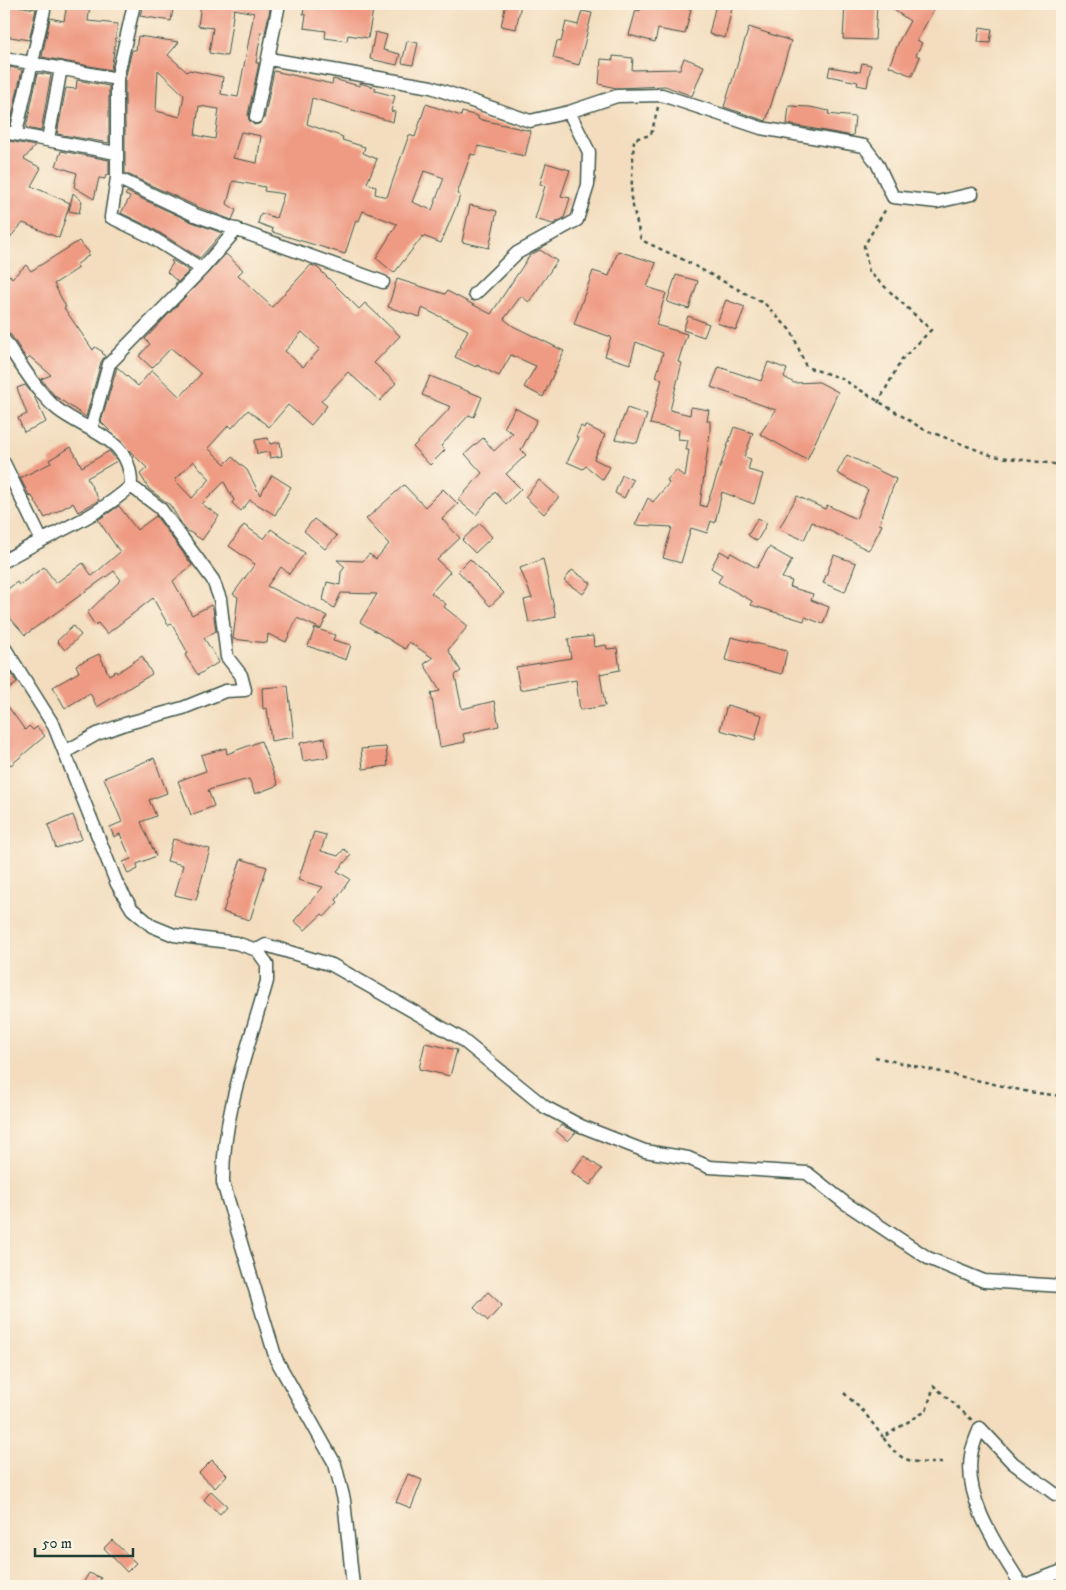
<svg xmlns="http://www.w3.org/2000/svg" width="1066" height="1590" viewBox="0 0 1066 1590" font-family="'IM FELL DW Pica',serif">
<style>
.building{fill:#ef9b84;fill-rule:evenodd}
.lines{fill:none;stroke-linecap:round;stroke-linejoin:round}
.street-casing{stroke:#3f5549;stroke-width:15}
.path{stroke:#3f5549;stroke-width:2.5;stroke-dasharray:4 4;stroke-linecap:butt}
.street{stroke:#fff;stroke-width:12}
</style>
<rect width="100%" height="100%" fill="#fcf5e5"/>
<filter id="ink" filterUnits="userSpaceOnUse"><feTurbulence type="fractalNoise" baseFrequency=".02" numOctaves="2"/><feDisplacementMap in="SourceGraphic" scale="10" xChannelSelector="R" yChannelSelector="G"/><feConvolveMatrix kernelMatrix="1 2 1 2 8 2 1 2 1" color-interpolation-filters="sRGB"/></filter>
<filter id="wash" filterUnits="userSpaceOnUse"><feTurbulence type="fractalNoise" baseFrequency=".0096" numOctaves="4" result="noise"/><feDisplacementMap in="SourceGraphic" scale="20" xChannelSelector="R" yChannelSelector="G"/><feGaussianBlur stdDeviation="1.12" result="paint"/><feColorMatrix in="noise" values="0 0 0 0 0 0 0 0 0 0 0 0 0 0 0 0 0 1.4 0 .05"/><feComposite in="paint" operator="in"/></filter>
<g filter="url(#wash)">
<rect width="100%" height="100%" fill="#f3ddbe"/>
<g id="blocks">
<path class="building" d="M4,4L36,9L29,40L4,36Z
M67,4L90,5L88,21L118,24L111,70L42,57L50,18L64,21Z
M153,4H174L171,21L140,16L143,5L152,7Z
M201,4H271L265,33L261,32L256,63H259L248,115L249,120L254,125L259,124L264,119L274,71L332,84L333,79L360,86V83L376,88L375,91L395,96L391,111L395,112L393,122L312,98L307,124L343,137L342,140L365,147L363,153L377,159L367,183L376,187L375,194L387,197L409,135L415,137L426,104L461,116L462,112L478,116V119L531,131L525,156L478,146L475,155L471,154L457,194L460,195L458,202L441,243L423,236L394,273L376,258L397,224L363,211L359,221L356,220L345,254L272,232L273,229L258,223L261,213L276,218L284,194L264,191L265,187L233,181L227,204L236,210L232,220L198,207L125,173V80L132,50H136L138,36L179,42L168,55L187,72L189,70L223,77L221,94L238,97L254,13L234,9L227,56L209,53L213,28L198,26ZM158,70L184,95L180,117L156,111ZM199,106L219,109L215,139L195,135ZM241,132L261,136L257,163L233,158ZM424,171L444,178L432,210L412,202Z
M305,4H374L368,38L348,35L347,41L325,38L326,31L304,28L306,15L303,14Z
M506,4H521L516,29L501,26Z
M642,4H665L691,9L685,34L658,29L655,42L629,35L636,10L640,11Z
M716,4H733L725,38L709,34Z
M845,4H877L875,40L843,39Z
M885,4H937L917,40L922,43L916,55L920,57L912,76L889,66L900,39L910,21Z
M582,11L592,13L579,65L553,58L557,41L561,42L566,22L578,25Z
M749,27L791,41L766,121L724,107Z
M980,27L992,29L990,43L978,42Z
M375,32L387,35L383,50L400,54L397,65L370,59Z
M407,41L418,43L413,65L402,63Z
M613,56L633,58L632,70L680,69L684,58L704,66L692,96L665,86L616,88L599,84L601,59L613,60Z
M862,63L871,65L867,87L857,85L858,82L828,76L830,67L860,72Z
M10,67L22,70L10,125L4,124V96Z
M38,73L51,75L41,131L26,128Z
M77,80L109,86V143L57,134L66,88L76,89Z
M789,106L810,107L829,111L828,114L855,117L853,136L787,124Z
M4,140L35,146L24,159L41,168L31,186L70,203L59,238L23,223L4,244Z
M61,151L109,160V175L106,174L105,179L99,178L94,199L74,187L77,173L56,166Z
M546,163L570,170L561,196L570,198L564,218L553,224L535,219L545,186L540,184Z
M127,192L192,222L222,233L200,258L152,228L121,213L130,197L125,195Z
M73,193L82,201L79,213L69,211Z
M470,205L497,211L489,248L462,242Z
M79,241L89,252L88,256L76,265L79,268L54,284L66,307L64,308L93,350L95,347L103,352L102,353L105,356L101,362L86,417L55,396L41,379L51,375L30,357L27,360L11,335L4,332V280L10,275L12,278L26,265L31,271Z
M540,250L557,261L529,302L521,296L504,319L513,326L564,351L543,397L524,387L536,366L511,355L499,376L477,365L476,367L455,357L468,330L422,308L420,317L388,307L397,279L445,294L447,291L491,314L530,255Z
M618,251L656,263L647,287L666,293L656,325L687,334L678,362L682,363L670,410L690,415L691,407L709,410L707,421H710V432L700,505L706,507L734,427L753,433L744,457L751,459L748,470L763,474L754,504L722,492L715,523L711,521L707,533L691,528L681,563L663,558L672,527L635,525L648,498L653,502L669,483L667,480L676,470L685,477L689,450H686L688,440L678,439L679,430L650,424L662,379L656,377L663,353L636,342L630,364L605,356L611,337L574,324L593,271L609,276Z
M226,254L243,270L238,275L272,307L311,265L318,268L359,309L365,303L400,336L374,363L396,383L380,401L348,372L321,401L327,406L311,425L288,405L269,427L248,410L232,428L229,425L208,448L225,464L232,457L247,470L260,495L272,475L291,487L275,515L250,500L241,511L232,503L234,500L224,482L202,504L219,516L202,540L185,529L170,505L149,489L140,474L147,468L101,422L117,367L138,386L152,370L180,397L201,374L171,348L152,368L139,356L150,344L145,339ZM302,332L320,349L303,367L285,351ZM193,461L210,479L192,498L175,480Z
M172,260L189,271L175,285L177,281L167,272L173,263L171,261Z
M676,275L698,281L689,309L667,302Z
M726,300L745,307L736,330L717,323Z
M688,316L709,324L704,337L683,330Z
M768,362L787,369L784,377L794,383L819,382L838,392L807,460L760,434L776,410L711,387L719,367L761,381Z
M430,376L482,397L474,417L469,415L441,446L445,450L430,465L413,447L451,407L422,395Z
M25,385L34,396L46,422L24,432L18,418L27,414L17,388Z
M515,408L537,420L521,450L526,455L506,474L521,489L506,504L495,492L476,515L458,500L482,473L465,454L483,438L494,451L513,433L504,428Z
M627,408L647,415L637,443L615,439Z
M585,425L605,435L594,459L610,467L603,480L586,466L583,469L567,462L579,438L576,437L581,426L584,428Z
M268,438L270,444L280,442L282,456L270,458L269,452L257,454L255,440Z
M71,447L82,467L109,451L117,461L87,478L99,500L78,512L73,503L45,518L32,496L30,497L20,478L51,463L49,460Z
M847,455L896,479L879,524L882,525L871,547L868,550L812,522L804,540L779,529L797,496L825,509L827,505L856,519L868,490L837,473Z
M622,475L633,480L624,498L615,493Z
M539,480L559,497L544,514L525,497Z
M404,485L425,507L443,489L458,504L442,519L460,538L437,560L450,572L431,593L446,604L444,607L468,626L448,650L461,671L455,675L462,709L494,701L499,726L463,734L465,742L440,747L431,693L440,691L424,664L433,658L409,642L405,649L360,622L377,594L341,593L334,608L323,600L327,582L340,585L341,572L345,567L337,560L363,561L369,554L376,559L389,544L366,519Z
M119,506L137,530L156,516L192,565L173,581L192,615L211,605L213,609L216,631L204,638L219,662L198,675L185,655L188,653L171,623L168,625L153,598L107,634L98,623L95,625L87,613L121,580L114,571L25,635L4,611V592L17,582L19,585L44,567L56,583L83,563L92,576L120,552L98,520Z
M758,518L767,523L757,541L748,535Z
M314,519L337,536L325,549L304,531Z
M480,523L492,537L475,553L462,540Z
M244,525L264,539L271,529L305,553L289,574L281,567L267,586L327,616L321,629L297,618L286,642L268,634L267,643L233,639L238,597L233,594L255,564L229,546Z
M769,547L792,560L782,578L792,581L790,587L813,594L811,600L829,607L823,624L805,617L804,621L751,605L752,601L718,582L722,575L711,568L720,551L729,556L731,553L757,568Z
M834,555L856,563L845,592L823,583Z
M470,559L504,593L490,606L458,571Z
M543,559L556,617L529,623L524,600L532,598L520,568Z
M572,570L591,583L583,594L564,581Z
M73,626L81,635L65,650L57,641Z
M315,628L335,635L333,640L351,645L346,660L308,646Z
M593,636L594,647L606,645L607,649L617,648L620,670L600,674L605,706L580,710L576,680L520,690L516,667L571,658L568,639Z
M731,637L787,651L782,674L725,660Z
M99,654L109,675L116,671L117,673L142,656L152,674L97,707L90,693L65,708L53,687L79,672L76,665Z
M11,673L17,683L4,693V679Z
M288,686L294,737L271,741L267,708L263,709L262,688Z
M4,701L25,730L29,726L33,730L37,727L45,736L11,765L4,757Z
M727,705L762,715L755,740L720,730Z
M325,738L328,757L303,761L300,743Z
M261,741L278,785L255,794L249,779L208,790L214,806L191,815L178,781L206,771L201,755L226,748L227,754Z
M386,747L388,766L363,769L361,749Z
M154,758L167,793L149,800L156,816L141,822L156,856L137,864L138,869L128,874L123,862L131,859L120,834L114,837L110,827L122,822L104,778Z
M73,815L82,839L56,848L48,825Z
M314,832L326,835L321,851L338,856L344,849L351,855L337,871L350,879L336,900L338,902L325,916L322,914L305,930L294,921L323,887L298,880Z
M173,839L210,849L196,900L175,895L183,865L167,861Z
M241,859L267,867L250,920L223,912Z
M425,1043L457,1050L450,1076L419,1069Z
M561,1125L576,1132L568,1141L556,1131Z
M584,1156L602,1169L590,1185L572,1172Z
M488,1292L502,1305L488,1321L474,1308Z
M212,1460L227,1475L215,1488L199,1473Z
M408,1474L422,1480L411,1508L396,1502Z
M211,1491L227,1506L220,1514L204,1500Z
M112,1540L136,1563L127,1572L104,1548Z
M89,1573L101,1578L97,1586L83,1583Z"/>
</g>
</g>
<g filter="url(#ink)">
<use href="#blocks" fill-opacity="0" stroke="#3f5549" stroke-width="1"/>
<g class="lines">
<defs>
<path id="street" d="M134,4L117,79V178L111,217L148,235L202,269
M4,58L117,79
M269,59L431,87L530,121L569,112L617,96L662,95L761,128L864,146L877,163L893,197L937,202L972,194
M256,117L279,4
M4,132L116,153
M16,133L44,10
M48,139L61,68
M117,178L195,215L383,282
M475,294L517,253L577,220L588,185L589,152L569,112
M4,340C18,360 38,393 56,408C86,433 132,436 131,486C94,520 46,535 4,561
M91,429L109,364L202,269L237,229
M4,463L41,539
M4,647L54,726L117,884L132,909L152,926L174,935L236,943L257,950L267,964V981C249,1046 222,1114 223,1183L276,1359L335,1464L344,1500L353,1586
M65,752L97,734L125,724L183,708L225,691L245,690L241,675L227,657L220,599L213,580L160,508L131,486
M257,950L266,945L332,965L460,1038L545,1107L581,1126L645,1151L688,1158L709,1167L807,1173L845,1203L928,1258L984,1281L1062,1286
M1062,1495L1055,1494L1013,1463L980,1428C977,1435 974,1443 972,1450C961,1497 999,1549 1022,1586L1062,1571"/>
</defs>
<use href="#street" class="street-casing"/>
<path class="path" d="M658,107L651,135L634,139L631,198L641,240L682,259L765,304L792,332L806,367L841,378L923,429L993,456L1062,465
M878,403L902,359L931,330L869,272L864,246L887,207
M875,1057L1029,1092L1062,1096
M844,1393L864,1412L883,1437
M942,1463C912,1463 900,1463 883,1437L926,1411L934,1386L972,1420"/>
<use href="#street" class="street"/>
</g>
</g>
<rect width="1066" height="1590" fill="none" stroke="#fcf5e5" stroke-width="20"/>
<path d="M35 1548v8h98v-8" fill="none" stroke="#1f3d34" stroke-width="2.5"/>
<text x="42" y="1548" font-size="15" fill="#1f3d34" stroke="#fcf5e5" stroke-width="4" paint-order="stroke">50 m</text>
</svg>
